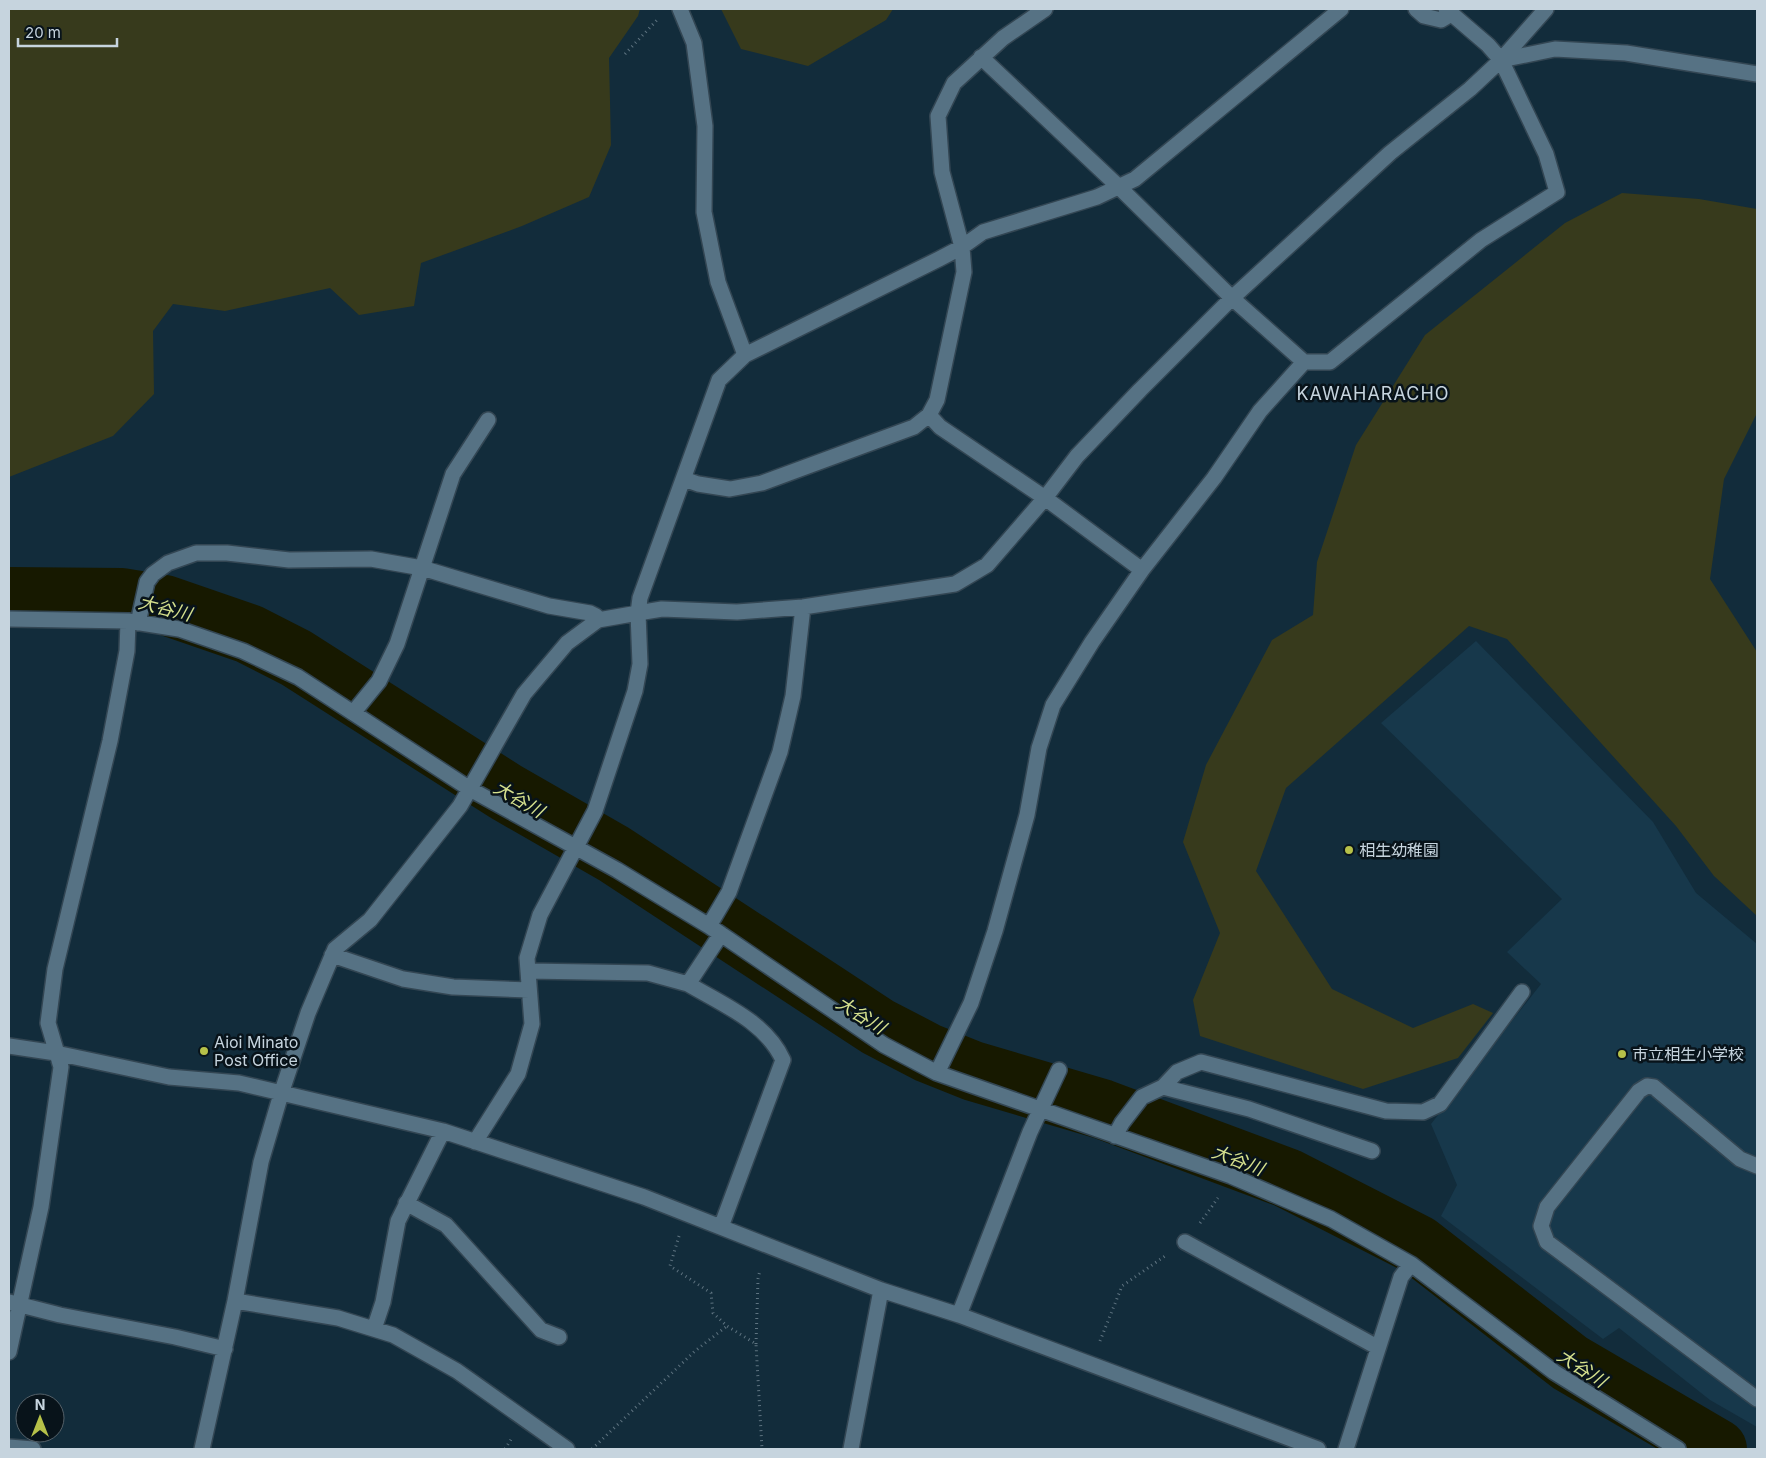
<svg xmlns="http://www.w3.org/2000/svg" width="1766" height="1458" viewBox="0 0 1766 1458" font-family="Inter,'Noto Sans JP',sans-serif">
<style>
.built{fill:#17384b}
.green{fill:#373a1c}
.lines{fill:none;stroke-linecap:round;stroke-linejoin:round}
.river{stroke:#171900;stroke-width:60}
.minor-casing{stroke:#334653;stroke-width:18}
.path{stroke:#5f7481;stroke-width:3;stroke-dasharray:1 4;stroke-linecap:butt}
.minor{stroke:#567284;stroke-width:15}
.poi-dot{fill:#b6c149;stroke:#08131a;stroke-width:2}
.labels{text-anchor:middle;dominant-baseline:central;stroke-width:5;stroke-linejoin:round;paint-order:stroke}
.poi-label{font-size:16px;fill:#c6d4de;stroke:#08131a;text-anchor:start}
.neighbourhood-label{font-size:18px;letter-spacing:1px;fill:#c6d4de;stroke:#08131a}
.water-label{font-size:18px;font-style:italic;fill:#d6e18e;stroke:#08131a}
</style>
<rect width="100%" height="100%" fill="#122c3b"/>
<path class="built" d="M1476,641L1653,822L1696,893L1757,944V1427L1710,1400L1619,1328L1603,1339L1441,1216L1457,1185L1431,1124L1541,984L1507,952L1562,899L1381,723Z"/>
<path class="green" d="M9,9H640L638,16L609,58L611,145L589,197L522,226L421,263L414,306L359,315L330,288L225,311L173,304L153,331L154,394L113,436L9,477Z
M721,9H893L886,20L808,66L741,49Z
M1622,193L1699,199L1757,209V413L1724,479L1710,579L1757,652V916L1714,876L1676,826L1507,639L1469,626L1286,788L1256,871L1332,989L1413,1028L1473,1004L1493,1013L1458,1058L1363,1089L1200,1036L1193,1000L1220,933L1183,842L1206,765L1272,640L1313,615L1317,562L1356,445L1425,335L1565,223Z"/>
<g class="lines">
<path class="river" d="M9,597L122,598L165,605L249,634L296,658L506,792L614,854L878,1027L928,1053L973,1071L1102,1109L1287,1178L1418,1245L1570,1363L1717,1449"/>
<defs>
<path id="minor" d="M680,9L694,43L705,126L704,212L718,282L745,355
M1416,9L1424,16L1441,20L1451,14
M981,57L1119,187L1232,298L1304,362H1330L1481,240L1557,192L1546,154L1501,60L1488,45L1446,9
M1501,60L1555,49L1626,53L1757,74
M929,415L940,427L1045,498L1142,570
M684,479L698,484L730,489L762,483L914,427L929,415L937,400L964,272L962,247L942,172L938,116L954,83L1003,38L1045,9
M9,619L128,621L179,629L243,651L298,677L470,789L617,870L709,926L884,1045L937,1073L1231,1176L1331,1219L1411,1264L1554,1372L1678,1449
M138,623L147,582L153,574L168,563L196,553H227L289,560L371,559L422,568L549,606L590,613L596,616L598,620
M353,713L379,681L397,644L453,474L488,420
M709,926L729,892L780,752L793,696L803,607
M332,955L403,979L453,987L529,990
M528,971L648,973L688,984L721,934
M688,984C722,1004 766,1022 783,1060L721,1227
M9,1046L56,1053L169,1077L239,1083L443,1131L644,1197L881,1290L959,1315L1318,1449
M937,1073L971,1003L995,931L1027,815L1039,748L1053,705L1092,642L1142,570L1214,478L1260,411L1304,362
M1163,1087L1177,1072L1201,1062L1386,1111L1423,1112L1440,1104L1522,992
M1115,1136L1122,1123L1142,1097L1163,1087L1249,1109L1372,1151
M475,1142L518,1074L532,1024L527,958L540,915L595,811L635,691L640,664L638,613L640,598L719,380L745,355L939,259L962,247L983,232L1097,197L1135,179L1341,9
M1757,1166L1740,1159L1654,1087L1647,1086L1639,1091L1547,1207L1541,1226L1547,1242L1757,1399
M406,1203L446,1225L541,1330L559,1337
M1185,1242L1377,1347
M235,1301L338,1318L393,1335L457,1371L567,1449
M9,1302L60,1315L175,1337L225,1349
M959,1315L1030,1132L1059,1070
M374,1329L383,1302L398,1221L443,1131
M9,1352L41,1207L61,1067L48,1023L55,969L110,741L127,651L128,621
M9,1447L33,1449
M202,1449L235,1301L261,1162L281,1094L308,1013L335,949L370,920L460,806L524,694L567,643L598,620L638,613L662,609L737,612L803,607L955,584L987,565L1045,498L1077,456L1140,390L1232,298L1390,153L1470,89L1501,60L1546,9
M851,1449L881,1290
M1346,1449L1401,1277L1411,1264"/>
</defs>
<use href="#minor" class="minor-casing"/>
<path class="path" d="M625,54L657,20
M1200,1223L1218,1198
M679,1236L670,1266L711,1293L713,1313L727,1326L756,1344L762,1449
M1100,1341L1122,1286L1165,1256
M756,1344L758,1279L760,1270
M505,1449L512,1438
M592,1449L695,1351L727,1326"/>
<use href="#minor" class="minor"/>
</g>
<g class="poi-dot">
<circle cx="1349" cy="850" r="5"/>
<circle cx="204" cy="1051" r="5"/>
<circle cx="1622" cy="1054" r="5"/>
</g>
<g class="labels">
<g class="poi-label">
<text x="1359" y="850">相生幼稚園</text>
<text x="214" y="1042">Aioi Minato<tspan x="214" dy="18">Post Office</tspan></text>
<text x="1632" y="1054">市立相生小学校</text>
</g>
<g class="neighbourhood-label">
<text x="1373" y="393">KAWAHARACHO</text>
</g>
<g class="water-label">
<text transform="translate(165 608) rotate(14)">大谷川</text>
<text transform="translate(519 799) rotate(30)">大谷川</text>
<text transform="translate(861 1015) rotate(32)">大谷川</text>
<text transform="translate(1238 1160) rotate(21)">大谷川</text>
<text transform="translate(1582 1368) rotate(33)">大谷川</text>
</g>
</g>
<rect width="1766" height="1458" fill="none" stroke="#c6d4de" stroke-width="20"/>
<g transform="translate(40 1418)"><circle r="24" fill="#08131a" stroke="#546068"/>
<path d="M0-4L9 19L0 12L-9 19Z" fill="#b6c149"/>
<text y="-8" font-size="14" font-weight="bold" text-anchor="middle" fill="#c6d4de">N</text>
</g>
<path d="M18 38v8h99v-8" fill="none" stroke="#c6d4de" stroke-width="2.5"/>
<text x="25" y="38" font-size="15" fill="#c6d4de" stroke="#08131a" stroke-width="4" paint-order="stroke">20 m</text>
</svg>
